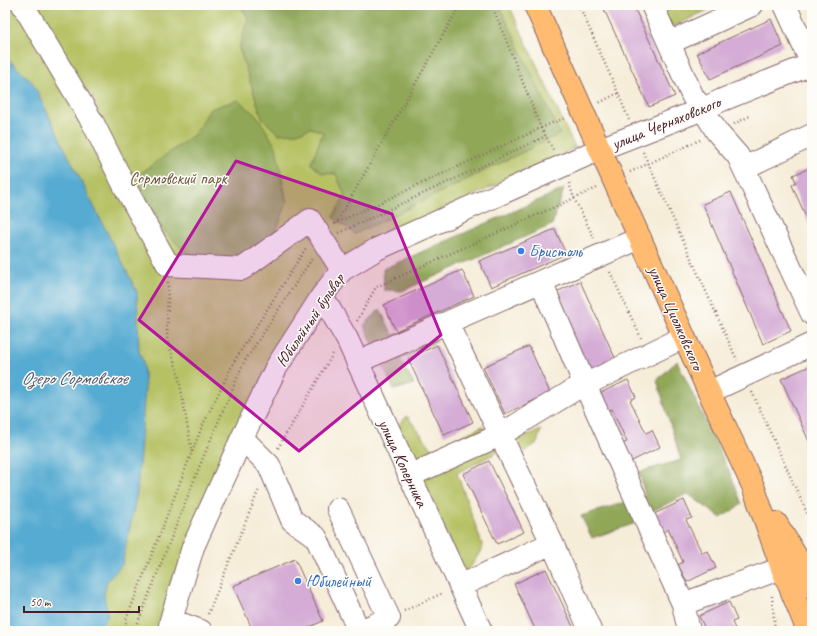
<svg xmlns="http://www.w3.org/2000/svg" width="817" height="636" viewBox="0 0 817 636" font-family="Caveat,sans-serif">
<style>
.green{fill:#b5c163;stroke:#807047}
.forest{fill:#90a759;stroke:#6d6342}
.water{fill:#56abd2;stroke:#50657e}
.building{fill:#d4acd5}
.lines{fill:none;stroke-linecap:round;stroke-linejoin:round}
.minor-casing{stroke:#866768;stroke-width:24}
.major-casing{stroke:#866768;stroke-width:24}
.path{stroke:#866768;stroke-width:2.5;stroke-dasharray:1 3;stroke-linecap:butt}
.minor{stroke:#fff;stroke-width:22}
.major{stroke:#ffbb71;stroke-width:22}
.marked{fill:#b5179e;fill-opacity:0.2;stroke:#b5179e;stroke-width:3;stroke-linejoin:round}
.shop-dot{fill:#3f7fe0;stroke:#fdfcf7;stroke-width:1.5}
.labels{text-anchor:middle;dominant-baseline:central;stroke-width:3;stroke-linejoin:round;paint-order:stroke}
.street-label{font-size:17px;fill:#4a1f2b;stroke:#fdfcf7}
.park-label{font-size:17px;fill:#6f583f;stroke:#fdfcf7}
.shop-label{font-size:17px;fill:#366cbe;stroke:#fdfcf7;text-anchor:start}
.water-label{font-size:18px;font-style:italic;fill:#4f576e;stroke:#fdfcf7}
</style>
<rect width="100%" height="100%" fill="#fdfcf7"/>
<filter id="ink" filterUnits="userSpaceOnUse"><feTurbulence type="fractalNoise" baseFrequency=".025" numOctaves="2"/><feDisplacementMap in="SourceGraphic" scale="8" xChannelSelector="R" yChannelSelector="G"/><feConvolveMatrix kernelMatrix="1 2 1 2 8 2 1 2 1" color-interpolation-filters="sRGB"/></filter>
<filter id="wash" filterUnits="userSpaceOnUse"><feTurbulence type="fractalNoise" baseFrequency=".012" numOctaves="4" result="noise"/><feDisplacementMap in="SourceGraphic" scale="16" xChannelSelector="R" yChannelSelector="G"/><feGaussianBlur stdDeviation="0.9" result="paint"/><feColorMatrix in="noise" values="0 0 0 0 0 0 0 0 0 0 0 0 0 0 0 0 0 1.4 0 .05"/><feComposite in="paint" operator="in"/></filter>
<g filter="url(#wash)">
<rect width="100%" height="100%" fill="#f6edd9"/>
<path class="green" d="M5,5H509L575,148L368,245L324,271L276,351L159,631H5Z
M659,5H714V7L670,28Z
M407,416L433,450L483,426L498,452L457,473L483,547L465,576L398,426Z
M541,430L537,443L525,451L521,467L514,440Z"/>
<path class="forest" d="M240,5H499L560,134L355,234L333,217L345,196L336,174L322,173L311,164L323,132L311,128L297,133L278,134L262,118L239,48L248,18Z
M238,100L258,117L276,147L287,203L272,241L231,265L197,263L163,230L140,188L141,173L195,134L210,109Z
M564,189L552,225L402,291L384,290L383,269Z
M380,309L393,335L408,331L437,341L400,359L414,384L394,390L364,325Z
M677,361L730,473L742,504L721,518L688,494L650,512L639,522L592,538L581,516L645,496L639,472L681,460L657,380Z"/>
<path class="water" d="M5,56L33,83L61,141L137,292L139,351L143,361L145,387L137,493L122,565L107,581L104,595L108,616L98,631H5Z"/>
<g id="blocks">
<path class="building" d="M602,5H633L675,96L649,107Z
M771,19L783,46L710,79L697,53Z
M812,167V231L792,185L796,182L793,175Z
M731,192L791,331L763,344L703,204Z
M555,229L566,254L491,287L479,261Z
M462,270L474,296L396,331L384,305Z
M580,281L616,360L587,373L552,294Z
M437,345L473,422L444,435L408,359Z
M529,346L550,393L505,414L483,367Z
M812,365V448L781,379Z
M628,380L636,397L630,400L646,433L652,430L660,447L630,462L622,444L627,442L612,409L606,411L598,394Z
M489,461L524,532L497,544L463,474Z
M684,500L692,518L686,520L702,553L708,551L716,568L687,582L678,565L683,562L668,529L663,532L654,514Z
M295,559L323,621L301,631H253L233,586Z
M546,569L575,631H536L514,584Z
M729,602L737,620L732,622L736,631H706L699,616Z"/>
</g>
</g>
<g filter="url(#ink)">
<use href="#blocks" fill-opacity="0" stroke="#866768" stroke-width="1"/>
<g class="lines">
<defs>
<path id="minor" d="M23,5L93,123L126,189L168,265L242,269L310,220L342,270
M652,5L693,97L703,109L717,132L738,156L812,314
M785,5L812,64
M669,43L752,5
M744,168L812,135
M541,282L585,385L683,604L689,631
M322,296L347,339L481,631
M447,323L552,543L590,630
M357,362L640,238
M709,392L812,344
M242,438L269,465L292,520L316,537L359,631
M409,476L500,435L574,390L684,337
M338,509L389,618L361,631
M460,586L552,543
M683,604L782,568
M171,620L201,631
M169,631L171,620L193,547L242,438L276,368L322,296L342,270L377,249L600,149L703,109L722,100L812,64"/>
<path id="major" d="M535,5L709,392L753,486L782,568L808,631
M776,523L799,561L812,587"/>
</defs>
<use href="#minor" class="minor-casing"/>
<use href="#major" class="major-casing"/>
<path class="path" d="M492,5L541,128L554,151
M579,5L618,93L599,103
M618,93L629,120
M734,124L750,116
M643,152L737,360
M630,172L700,140
M569,183L574,198L594,238
M334,224L554,122L566,118
M336,224L460,5
M339,233L546,136
M610,272L641,338
M168,282L167,338L178,373L192,452
M357,321L376,287L597,188
M752,392L812,524
M278,448L334,352
M772,596L775,631
M404,611L443,593
M208,614L259,489
M125,631L126,620L201,429L235,360L306,248
M137,631L138,622L202,460L243,364L313,257"/>
<use href="#minor" class="minor"/>
<use href="#major" class="major"/>
</g>
</g>
<path class="marked" d="M236,161L392,214L441,335L299,451L139,320Z"/>
<g class="shop-dot">
<circle cx="521" cy="251" r="4"/>
<circle cx="298" cy="581" r="4"/>
</g>
<g class="labels">
<g class="street-label">
<text transform="translate(666 123) rotate(-22)">улица Черняховского</text>
<text transform="translate(676 318) rotate(66)">улица Циолковского</text>
<text transform="translate(310 320) rotate(-56)">Юбилейный бульвар</text>
<text transform="translate(403 463) rotate(65)">улица Коперника</text>
</g>
<g class="park-label">
<text x="178" y="178">Сормовский парк</text>
</g>
<g class="shop-label">
<text x="529" y="251">Бристоль</text>
<text x="306" y="581">Юбилейный</text>
</g>
<g class="water-label">
<text x="74" y="378">Озеро Сормовское</text>
</g>
</g>
<rect width="817" height="636" fill="none" stroke="#fdfcf7" stroke-width="20"/>
<path d="M24 606v6h115v-6" fill="none" stroke="#4a1f2b" stroke-width="2"/>
<text x="30" y="606" font-size="12" fill="#4a1f2b" stroke="#fdfcf7" stroke-width="3" paint-order="stroke">50 m</text>
</svg>
